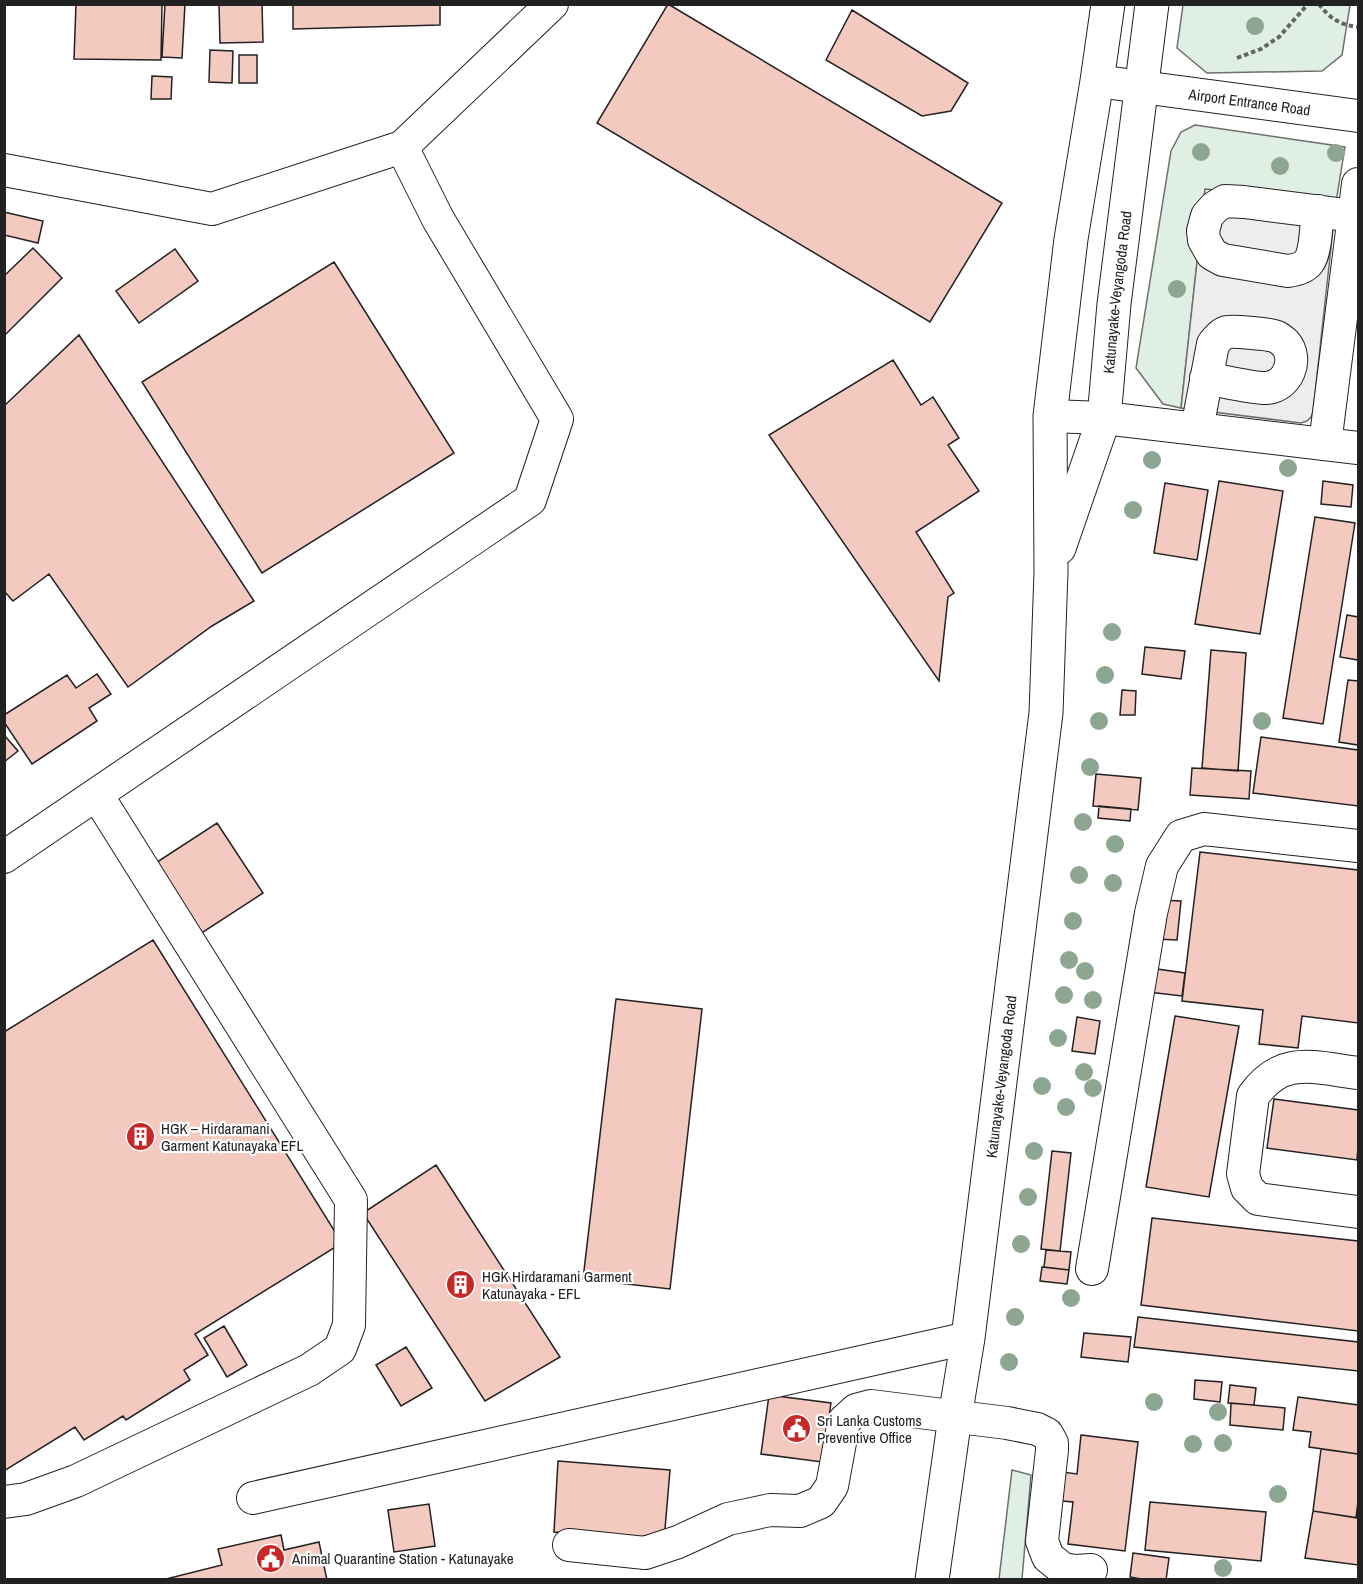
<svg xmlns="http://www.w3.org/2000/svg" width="1363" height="1584" viewBox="0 0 1363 1584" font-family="'Archivo Narrow',sans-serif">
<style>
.green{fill:#e0efe3;stroke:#6f6f6f;stroke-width:1.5}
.parking{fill:#ededed;stroke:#6f6f6f;stroke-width:1.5}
.building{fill:#f3c9c0;stroke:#222;stroke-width:1.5}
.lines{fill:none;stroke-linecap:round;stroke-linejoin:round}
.minor-casing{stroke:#222;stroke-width:34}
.major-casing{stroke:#222;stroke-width:35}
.path{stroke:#646464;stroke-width:4;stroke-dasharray:4.5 3;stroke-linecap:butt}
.minor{stroke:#fff;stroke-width:32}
.major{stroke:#fff;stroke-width:33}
.tree{fill:#8da692}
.labels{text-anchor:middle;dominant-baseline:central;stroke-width:4.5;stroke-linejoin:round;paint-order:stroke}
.street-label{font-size:15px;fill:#222;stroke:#fff}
.poi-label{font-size:15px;fill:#222;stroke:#fff;text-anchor:start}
</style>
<rect width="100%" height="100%" fill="#fff"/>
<path class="green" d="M1183,5V4L1350,5L1342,55L1322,71L1207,73L1177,48Z
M1195,125L1345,147L1336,202L1205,190L1181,408L1163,404L1136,368L1171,151L1181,132Z
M1012,1470L1031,1475L1022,1579H999Z"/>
<path class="parking" d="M1205,189L1336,202L1313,412L1311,417L1307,421L1301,423L1181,408Z"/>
<path class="building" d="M76,4H162L161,60L74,59Z
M165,4H185L182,58L162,57Z
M219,4H262L263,42L220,43Z
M293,4H440V25L293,29Z
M668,4L1002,203L930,322L597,123Z
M852,10L968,83L951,111L922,116L826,60Z
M210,50L233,51L232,83L209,82Z
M239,55H257V83H239Z
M152,76L172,77L171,99H151Z
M4,212L43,221L38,243L4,235Z
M33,248L62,278L4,336V276Z
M175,249L198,281L139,323L116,291Z
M334,262L454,453L262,573L142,382Z
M79,335L254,601L212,626L128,687L49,574L13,601L4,591V406Z
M893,360L921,405L933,397L959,438L948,445L979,491L916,532L954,593L948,597L939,681L769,435Z
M1219,481L1283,491L1260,634L1195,624Z
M1323,481L1353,485L1351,507L1321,504Z
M1165,483L1208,490L1197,560L1154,553Z
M1315,517L1355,523L1323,724L1283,718Z
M1347,615L1358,617V660L1340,657Z
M1145,647L1185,651L1181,679L1142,674Z
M1211,650L1246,653L1238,771L1202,768Z
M97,674L111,694L89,708L97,721L32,764L4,722V715L67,675L76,688Z
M1348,680L1358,681V745L1339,742Z
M1122,690L1136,691L1135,715H1120Z
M4,735L18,751L4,762Z
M1261,737L1358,750V806L1253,793Z
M1192,768L1251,771L1249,799L1190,795Z
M1096,774L1141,778L1138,810L1093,806Z
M1099,806L1131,809L1130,821L1098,818Z
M217,823L263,893L197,936L151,866Z
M1200,852L1358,870V1023L1302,1016L1298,1048L1259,1044L1263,1010L1182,1001Z
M1159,900L1181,901L1177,940L1155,939Z
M153,940L342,1243L195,1334L208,1355L184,1370L190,1380L126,1420L123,1416L84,1440L75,1427L4,1471V1032Z
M1150,968L1185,973L1182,996L1148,992Z
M616,999L702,1009L670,1289L583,1279Z
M1175,1016L1239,1026L1209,1197L1146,1187Z
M1077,1017L1100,1021L1095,1054L1072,1051Z
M1274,1099L1358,1110V1147L1357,1160L1267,1148Z
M1052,1151L1071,1153L1060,1251L1041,1249Z
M436,1165L560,1357L485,1401L363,1213Z
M1152,1218L1358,1241V1331L1141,1305Z
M1046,1250L1071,1252L1069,1270L1044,1267Z
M1042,1267L1069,1270L1067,1284L1040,1281Z
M1138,1317L1358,1342V1371L1134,1347Z
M224,1326L247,1365L227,1377L204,1338Z
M1084,1333L1131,1337L1128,1362L1081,1357Z
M406,1347L432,1388L401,1406L376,1365Z
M1195,1380L1222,1382L1220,1402L1194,1399Z
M1230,1385L1256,1388L1254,1405L1228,1403Z
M769,1395L831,1403L822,1462L761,1454Z
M1298,1397L1358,1405V1454L1309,1447L1311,1432L1293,1430Z
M1231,1403L1285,1408L1283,1430L1230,1425Z
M1081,1435L1138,1442L1125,1551L1068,1544L1073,1502L1051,1500L1055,1471L1077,1474Z
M1321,1449L1358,1454V1501L1356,1518L1313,1511Z
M558,1461L670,1470L664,1541L554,1532Z
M1150,1502L1266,1512L1261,1561L1145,1550Z
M429,1504L435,1546L394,1552L388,1510Z
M1313,1511L1358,1518V1565L1305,1558Z
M281,1535L284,1550L319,1542L327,1580H162L222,1565L218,1549Z
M1133,1553L1169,1558L1166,1580H1147L1130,1577Z"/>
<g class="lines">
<defs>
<g id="minor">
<path id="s1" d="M1097,81L1358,116"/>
<path d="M4,170L212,209L402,147L552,4"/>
<path d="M1318,211C1317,221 1316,231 1315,241C1312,261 1309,268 1288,271L1223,260L1212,254L1204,240L1203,231L1207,216L1215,207L1225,201L1244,202L1354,216"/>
<path d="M1050,416L1104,418L1358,448"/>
<path d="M1197,429L1213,344C1217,339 1221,334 1227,332C1234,331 1271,334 1277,337C1280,339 1283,341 1285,343C1299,359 1288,387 1266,388C1250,388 1223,381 1206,378"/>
<path d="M1325,444L1358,184"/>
<path d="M4,857L530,500L557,419L438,219L402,147"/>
<path d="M1358,1073C1315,1068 1283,1054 1253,1096L1243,1174L1247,1188L1258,1199L1358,1212"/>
<path d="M1092,1269L1151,913L1162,866L1181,836L1204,829L1358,846"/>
<path d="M253,1498L968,1338"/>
<path d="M4,1502L26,1499L76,1481L309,1370L340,1349L349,1325L351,1200L97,795"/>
<path d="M569,1545L645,1553L678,1542L728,1519L770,1510L800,1511L821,1502L832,1486L844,1421L856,1410L871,1406L1007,1423L1037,1429L1047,1434L1052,1443V1450L1042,1541L1048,1557L1063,1569L1075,1571L1091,1570"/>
</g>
<g id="major">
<path id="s2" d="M1059,548L1104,418L1114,304L1152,4"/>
<path id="s3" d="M932,1580L955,1417L968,1338L1046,713L1051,572L1050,416L1071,239L1097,81L1108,4"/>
</g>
</defs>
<use href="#minor" class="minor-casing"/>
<use href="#major" class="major-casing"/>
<path class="path" d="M1319,4C1330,19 1341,25 1358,27
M1237,58L1261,49L1279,37L1308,4"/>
<use href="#minor" class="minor"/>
<use href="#major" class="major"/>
</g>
<g class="tree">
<circle cx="1255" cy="26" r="9"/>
<circle cx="1201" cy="152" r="9"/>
<circle cx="1336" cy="153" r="9"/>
<circle cx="1280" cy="166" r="9"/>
<circle cx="1177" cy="289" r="9"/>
<circle cx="1152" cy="460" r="9"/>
<circle cx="1288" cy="468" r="9"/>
<circle cx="1133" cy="510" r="9"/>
<circle cx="1112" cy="632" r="9"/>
<circle cx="1105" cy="675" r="9"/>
<circle cx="1099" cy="721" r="9"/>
<circle cx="1262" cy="721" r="9"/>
<circle cx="1090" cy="767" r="9"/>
<circle cx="1083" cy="822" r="9"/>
<circle cx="1115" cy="844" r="9"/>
<circle cx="1079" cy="875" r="9"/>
<circle cx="1113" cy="883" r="9"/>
<circle cx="1073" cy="921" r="9"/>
<circle cx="1069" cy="960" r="9"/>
<circle cx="1085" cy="971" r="9"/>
<circle cx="1064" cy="995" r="9"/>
<circle cx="1093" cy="1000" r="9"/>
<circle cx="1058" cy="1038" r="9"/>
<circle cx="1084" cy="1072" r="9"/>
<circle cx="1042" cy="1086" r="9"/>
<circle cx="1093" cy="1088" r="9"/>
<circle cx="1066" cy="1107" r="9"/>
<circle cx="1034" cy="1151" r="9"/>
<circle cx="1028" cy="1197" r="9"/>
<circle cx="1021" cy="1244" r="9"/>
<circle cx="1071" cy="1298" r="9"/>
<circle cx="1015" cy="1317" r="9"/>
<circle cx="1009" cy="1362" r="9"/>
<circle cx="1154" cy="1402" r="9"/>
<circle cx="1218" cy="1412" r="9"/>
<circle cx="1223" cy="1443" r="9"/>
<circle cx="1193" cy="1444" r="9"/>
<circle cx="1278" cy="1494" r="9"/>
<circle cx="1223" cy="1568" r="9"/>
</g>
<defs>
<symbol id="building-disc" viewBox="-11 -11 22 22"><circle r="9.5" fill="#c62828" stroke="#fff"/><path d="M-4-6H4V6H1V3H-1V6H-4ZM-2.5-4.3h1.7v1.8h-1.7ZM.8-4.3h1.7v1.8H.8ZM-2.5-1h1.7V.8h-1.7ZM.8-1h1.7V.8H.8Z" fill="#fff"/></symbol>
<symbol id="civic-disc" viewBox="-11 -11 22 22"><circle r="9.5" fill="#c62828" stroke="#fff"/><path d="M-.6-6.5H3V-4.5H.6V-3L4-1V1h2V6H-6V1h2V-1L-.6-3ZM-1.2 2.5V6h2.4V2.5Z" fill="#fff"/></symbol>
</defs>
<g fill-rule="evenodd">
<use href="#building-disc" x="124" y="1120" width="33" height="33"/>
<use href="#building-disc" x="444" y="1268" width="33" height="33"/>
<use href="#civic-disc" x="780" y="1412" width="33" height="33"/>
<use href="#civic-disc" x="254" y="1542" width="33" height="33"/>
</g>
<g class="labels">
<g class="street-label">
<text stroke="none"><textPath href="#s1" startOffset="154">Airport Entrance Road</textPath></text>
<text stroke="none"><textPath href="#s2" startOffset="264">Katunayake-Veyangoda Road</textPath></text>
<text stroke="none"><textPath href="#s3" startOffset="508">Katunayake-Veyangoda Road</textPath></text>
</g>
<g class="poi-label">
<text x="161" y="1128">HGK – Hirdaramani<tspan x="161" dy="17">Garment Katunayaka EFL</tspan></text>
<text x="482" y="1276">HGK Hirdaramani Garment<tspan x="482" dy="17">Katunayaka - EFL</tspan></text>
<text x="817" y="1420">Sri Lanka Customs<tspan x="817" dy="17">Preventive Office</tspan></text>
<text x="292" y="1558">Animal Quarantine Station - Katunayake</text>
</g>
</g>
<rect width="1363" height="1584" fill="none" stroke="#222222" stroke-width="12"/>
</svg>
